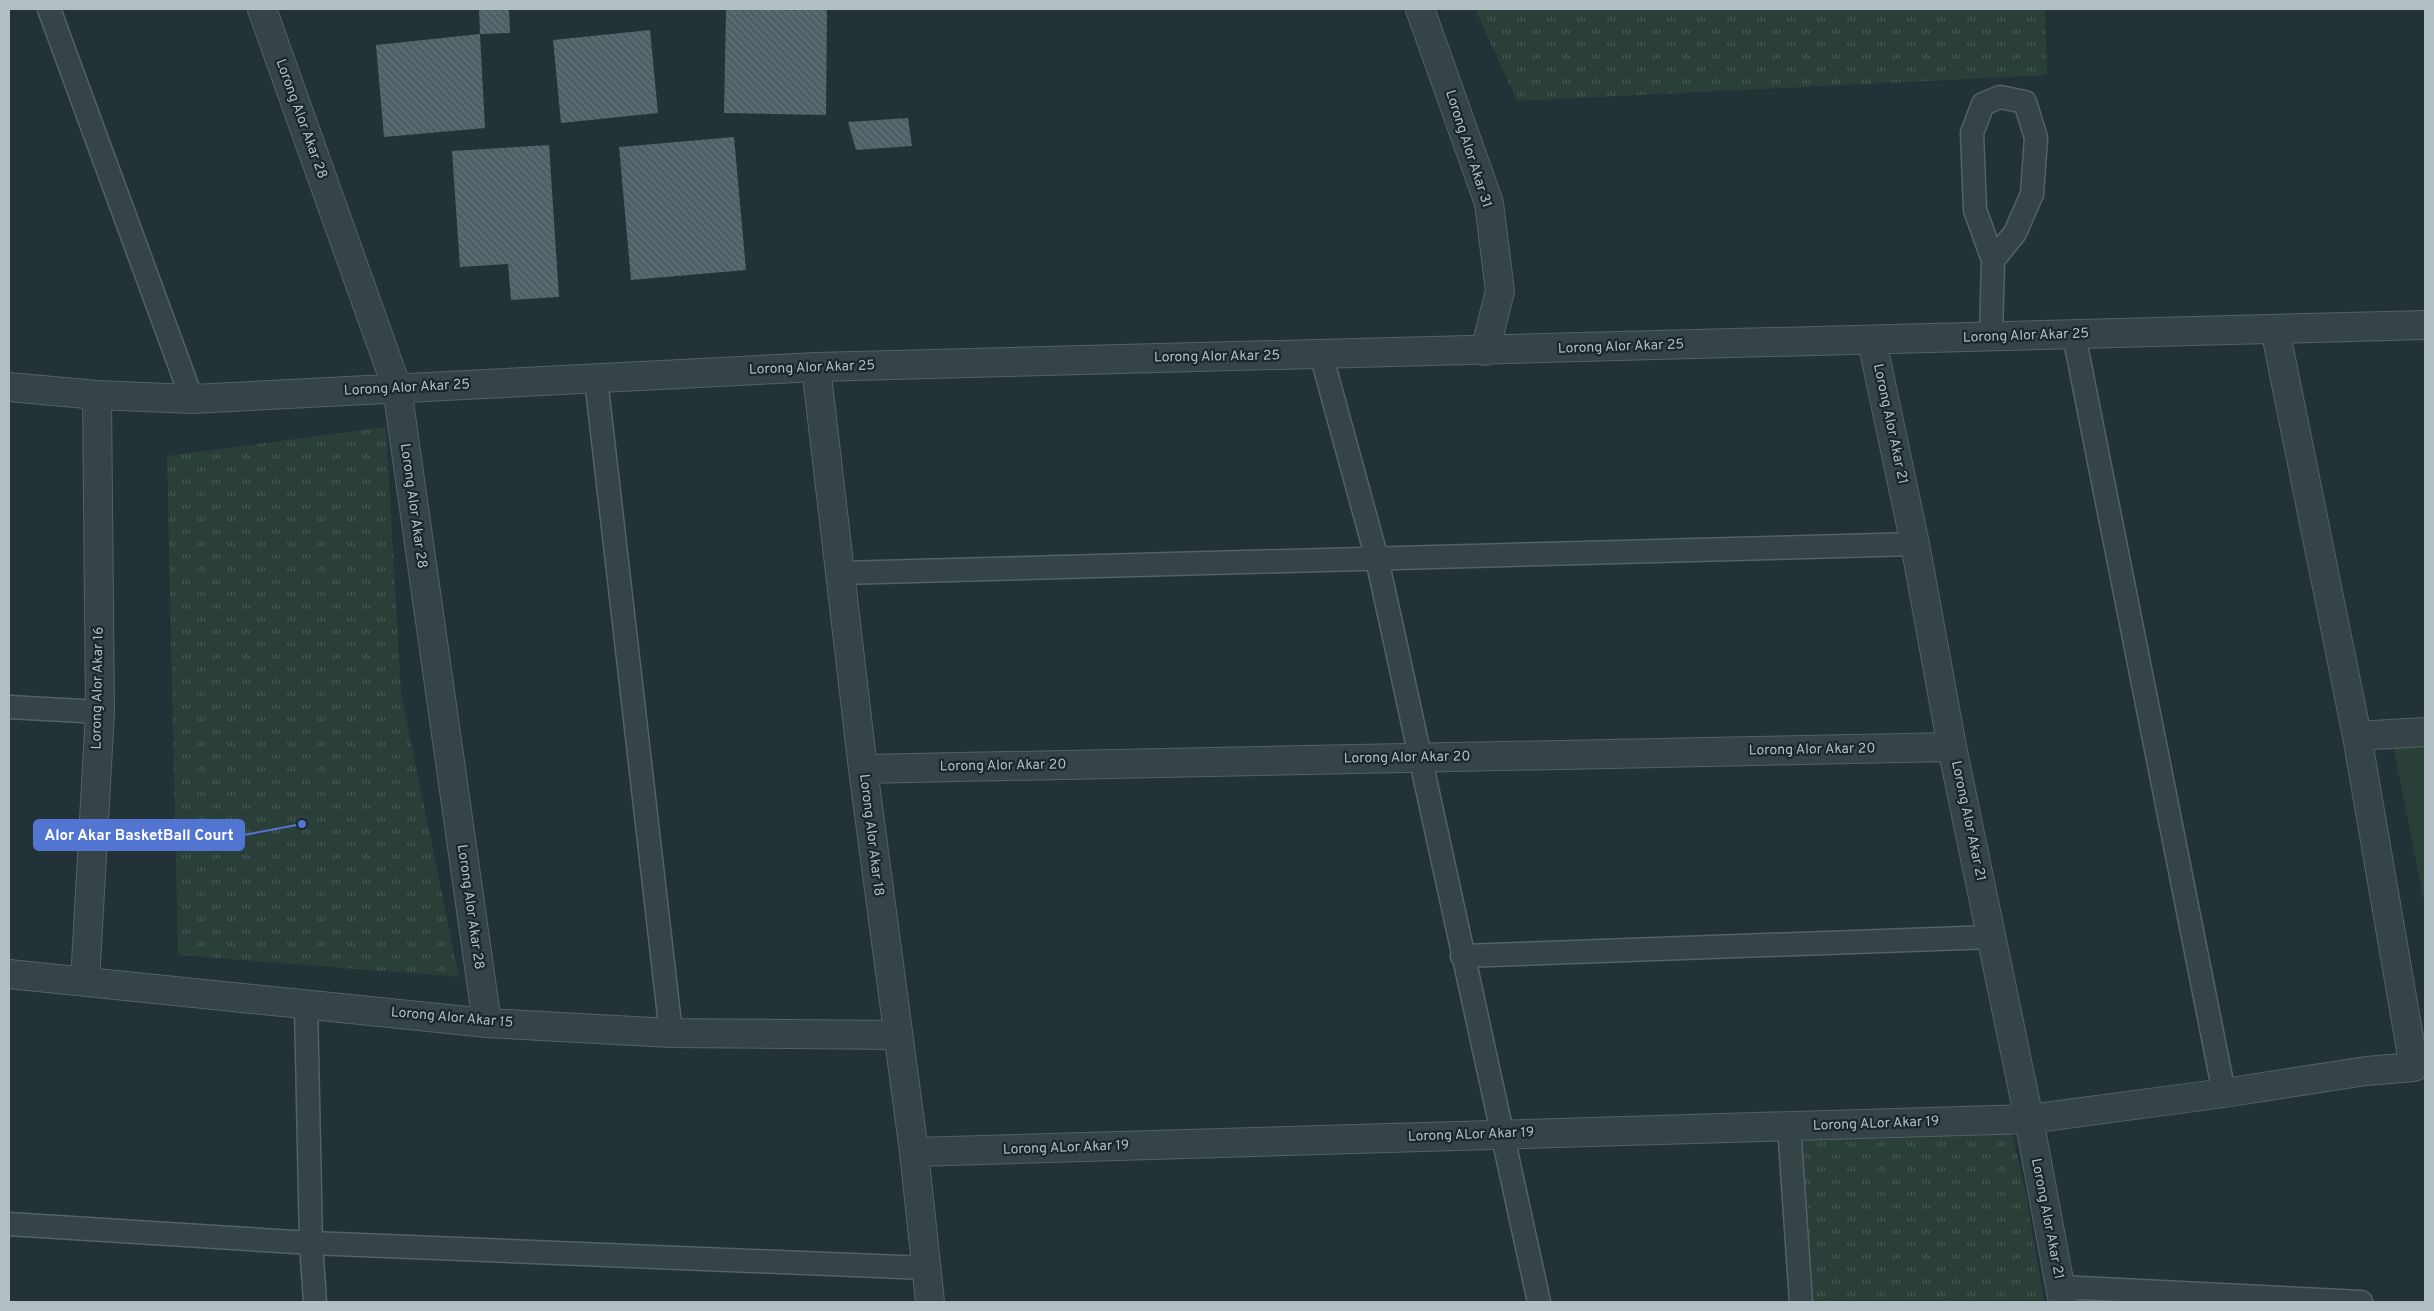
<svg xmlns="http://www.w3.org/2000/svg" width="2434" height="1311" viewBox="0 0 2434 1311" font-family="Overpass,sans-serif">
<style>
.grass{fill:#2a3f38}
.park{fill:url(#park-tufts)}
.building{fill:url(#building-back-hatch)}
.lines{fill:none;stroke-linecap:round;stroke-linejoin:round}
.service-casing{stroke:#546165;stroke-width:25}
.minor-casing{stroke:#546165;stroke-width:30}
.service{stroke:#364347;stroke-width:22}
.minor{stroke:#364347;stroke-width:28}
.labels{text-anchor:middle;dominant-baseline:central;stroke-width:4.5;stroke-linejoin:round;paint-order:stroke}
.street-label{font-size:14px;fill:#b1bec4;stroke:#1b272c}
.leader{fill:none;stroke:#5175d1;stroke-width:2}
.callout-dot{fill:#5175d1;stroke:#1b272c;stroke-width:2}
.callout{fill:#5175d1;stroke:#5175d1;stroke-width:2}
.callout-label{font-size:15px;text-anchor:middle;font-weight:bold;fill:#fff}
</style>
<defs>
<pattern id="park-tufts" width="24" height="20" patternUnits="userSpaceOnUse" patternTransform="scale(1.25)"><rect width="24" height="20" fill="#2a3f38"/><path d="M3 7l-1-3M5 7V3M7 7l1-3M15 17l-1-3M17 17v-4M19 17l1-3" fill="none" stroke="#465953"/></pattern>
<pattern id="building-back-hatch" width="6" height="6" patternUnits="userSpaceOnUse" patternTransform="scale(1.25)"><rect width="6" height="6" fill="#4e5f65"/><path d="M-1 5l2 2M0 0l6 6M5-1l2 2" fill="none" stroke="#657479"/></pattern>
</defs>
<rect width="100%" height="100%" fill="#233237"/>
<path class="grass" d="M2393,746H2425V907Z"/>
<path class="park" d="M1475,9H2045L2047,75L1517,101Z
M386,427L401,693L459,977L178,955L167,456Z
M2012,1133L2026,1195L2044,1302H1806L1800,1137Z"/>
<path class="building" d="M479,9H509L510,33L480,34Z
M726,9H827L826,115L724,113Z
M650,30L658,113L561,123L553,40Z
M480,34L485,128L384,137L376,45Z
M908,118L912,146L856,150L848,122Z
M734,137L746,270L631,280L619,147Z
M549,145L559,297L511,300L508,264L460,267L452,151Z"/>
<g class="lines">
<defs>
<path id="service" d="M49,9L192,399
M2074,335L2224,1093
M1991,337L1993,260L1975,210L1972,133L1983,104L2000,97L2025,102L2036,138L2032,194L2015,233L1993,260
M1321,354L1377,559L1539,1302
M596,379L671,1033
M841,573L1915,544
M9,707L100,712
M1462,956L1992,937
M306,1004L311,1243L315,1302
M1789,1126L1801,1302
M9,1224L311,1243L926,1268
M2060,1287L2361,1302"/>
<path id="minor" d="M262,9L397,388L487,1023
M1420,9L1489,203L1500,291L1485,351
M1872,341L1915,544L1952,747L2029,1119L2063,1302
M816,367L863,769L914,1152L930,1302
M9,387L97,395L192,399L816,367L2425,325
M2357,736L2425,732
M863,769L1952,747
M9,974L487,1023L671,1033L897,1035
M85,981L100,712L97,395
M914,1152L2029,1119L2224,1093L2366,1071L2414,1067L2357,736L2275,329"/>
</defs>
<use href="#service" class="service-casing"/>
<use href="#minor" class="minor-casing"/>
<use href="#service" class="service"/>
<use href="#minor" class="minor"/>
</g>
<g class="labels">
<g class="street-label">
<text transform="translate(301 119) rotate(70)">Lorong Alor Akar 28</text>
<text transform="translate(1468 149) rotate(72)">Lorong Alor Akar 31</text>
<text transform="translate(2026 336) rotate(-2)">Lorong Alor Akar 25</text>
<text transform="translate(1621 347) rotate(-2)">Lorong Alor Akar 25</text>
<text transform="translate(1217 357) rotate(-1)">Lorong Alor Akar 25</text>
<text transform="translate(812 368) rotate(-2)">Lorong Alor Akar 25</text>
<text transform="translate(407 388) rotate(-3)">Lorong Alor Akar 25</text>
<text transform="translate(1890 424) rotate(78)">Lorong Alor Akar 21</text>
<text transform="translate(413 506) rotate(82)">Lorong Alor Akar 28</text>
<text transform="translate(98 688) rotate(-89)">Lorong Alor Akar 16</text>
<text transform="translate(1812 750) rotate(-1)">Lorong Alor Akar 20</text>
<text transform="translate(1407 758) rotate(-1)">Lorong Alor Akar 20</text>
<text transform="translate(1003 766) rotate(-1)">Lorong Alor Akar 20</text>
<text transform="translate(1968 821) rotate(78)">Lorong Alor Akar 21</text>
<text transform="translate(871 835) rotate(83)">Lorong Alor Akar 18</text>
<text transform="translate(470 907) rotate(82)">Lorong Alor Akar 28</text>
<text transform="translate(452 1018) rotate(5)">Lorong Alor Akar 15</text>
<text transform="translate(1876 1124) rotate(-2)">Lorong ALor Akar 19</text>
<text transform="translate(1471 1135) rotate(-2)">Lorong ALor Akar 19</text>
<text transform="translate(1066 1148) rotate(-2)">Lorong ALor Akar 19</text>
<text transform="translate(2047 1219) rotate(79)">Lorong Alor Akar 21</text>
</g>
</g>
<path class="leader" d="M302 824L244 835"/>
<circle class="callout-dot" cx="302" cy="824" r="5"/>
<rect class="callout" x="34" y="820" width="210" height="30" rx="5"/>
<g class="callout-label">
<text x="139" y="840">Alor Akar BasketBall Court</text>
</g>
<rect width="2434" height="1311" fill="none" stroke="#b1bec4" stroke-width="20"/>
</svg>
